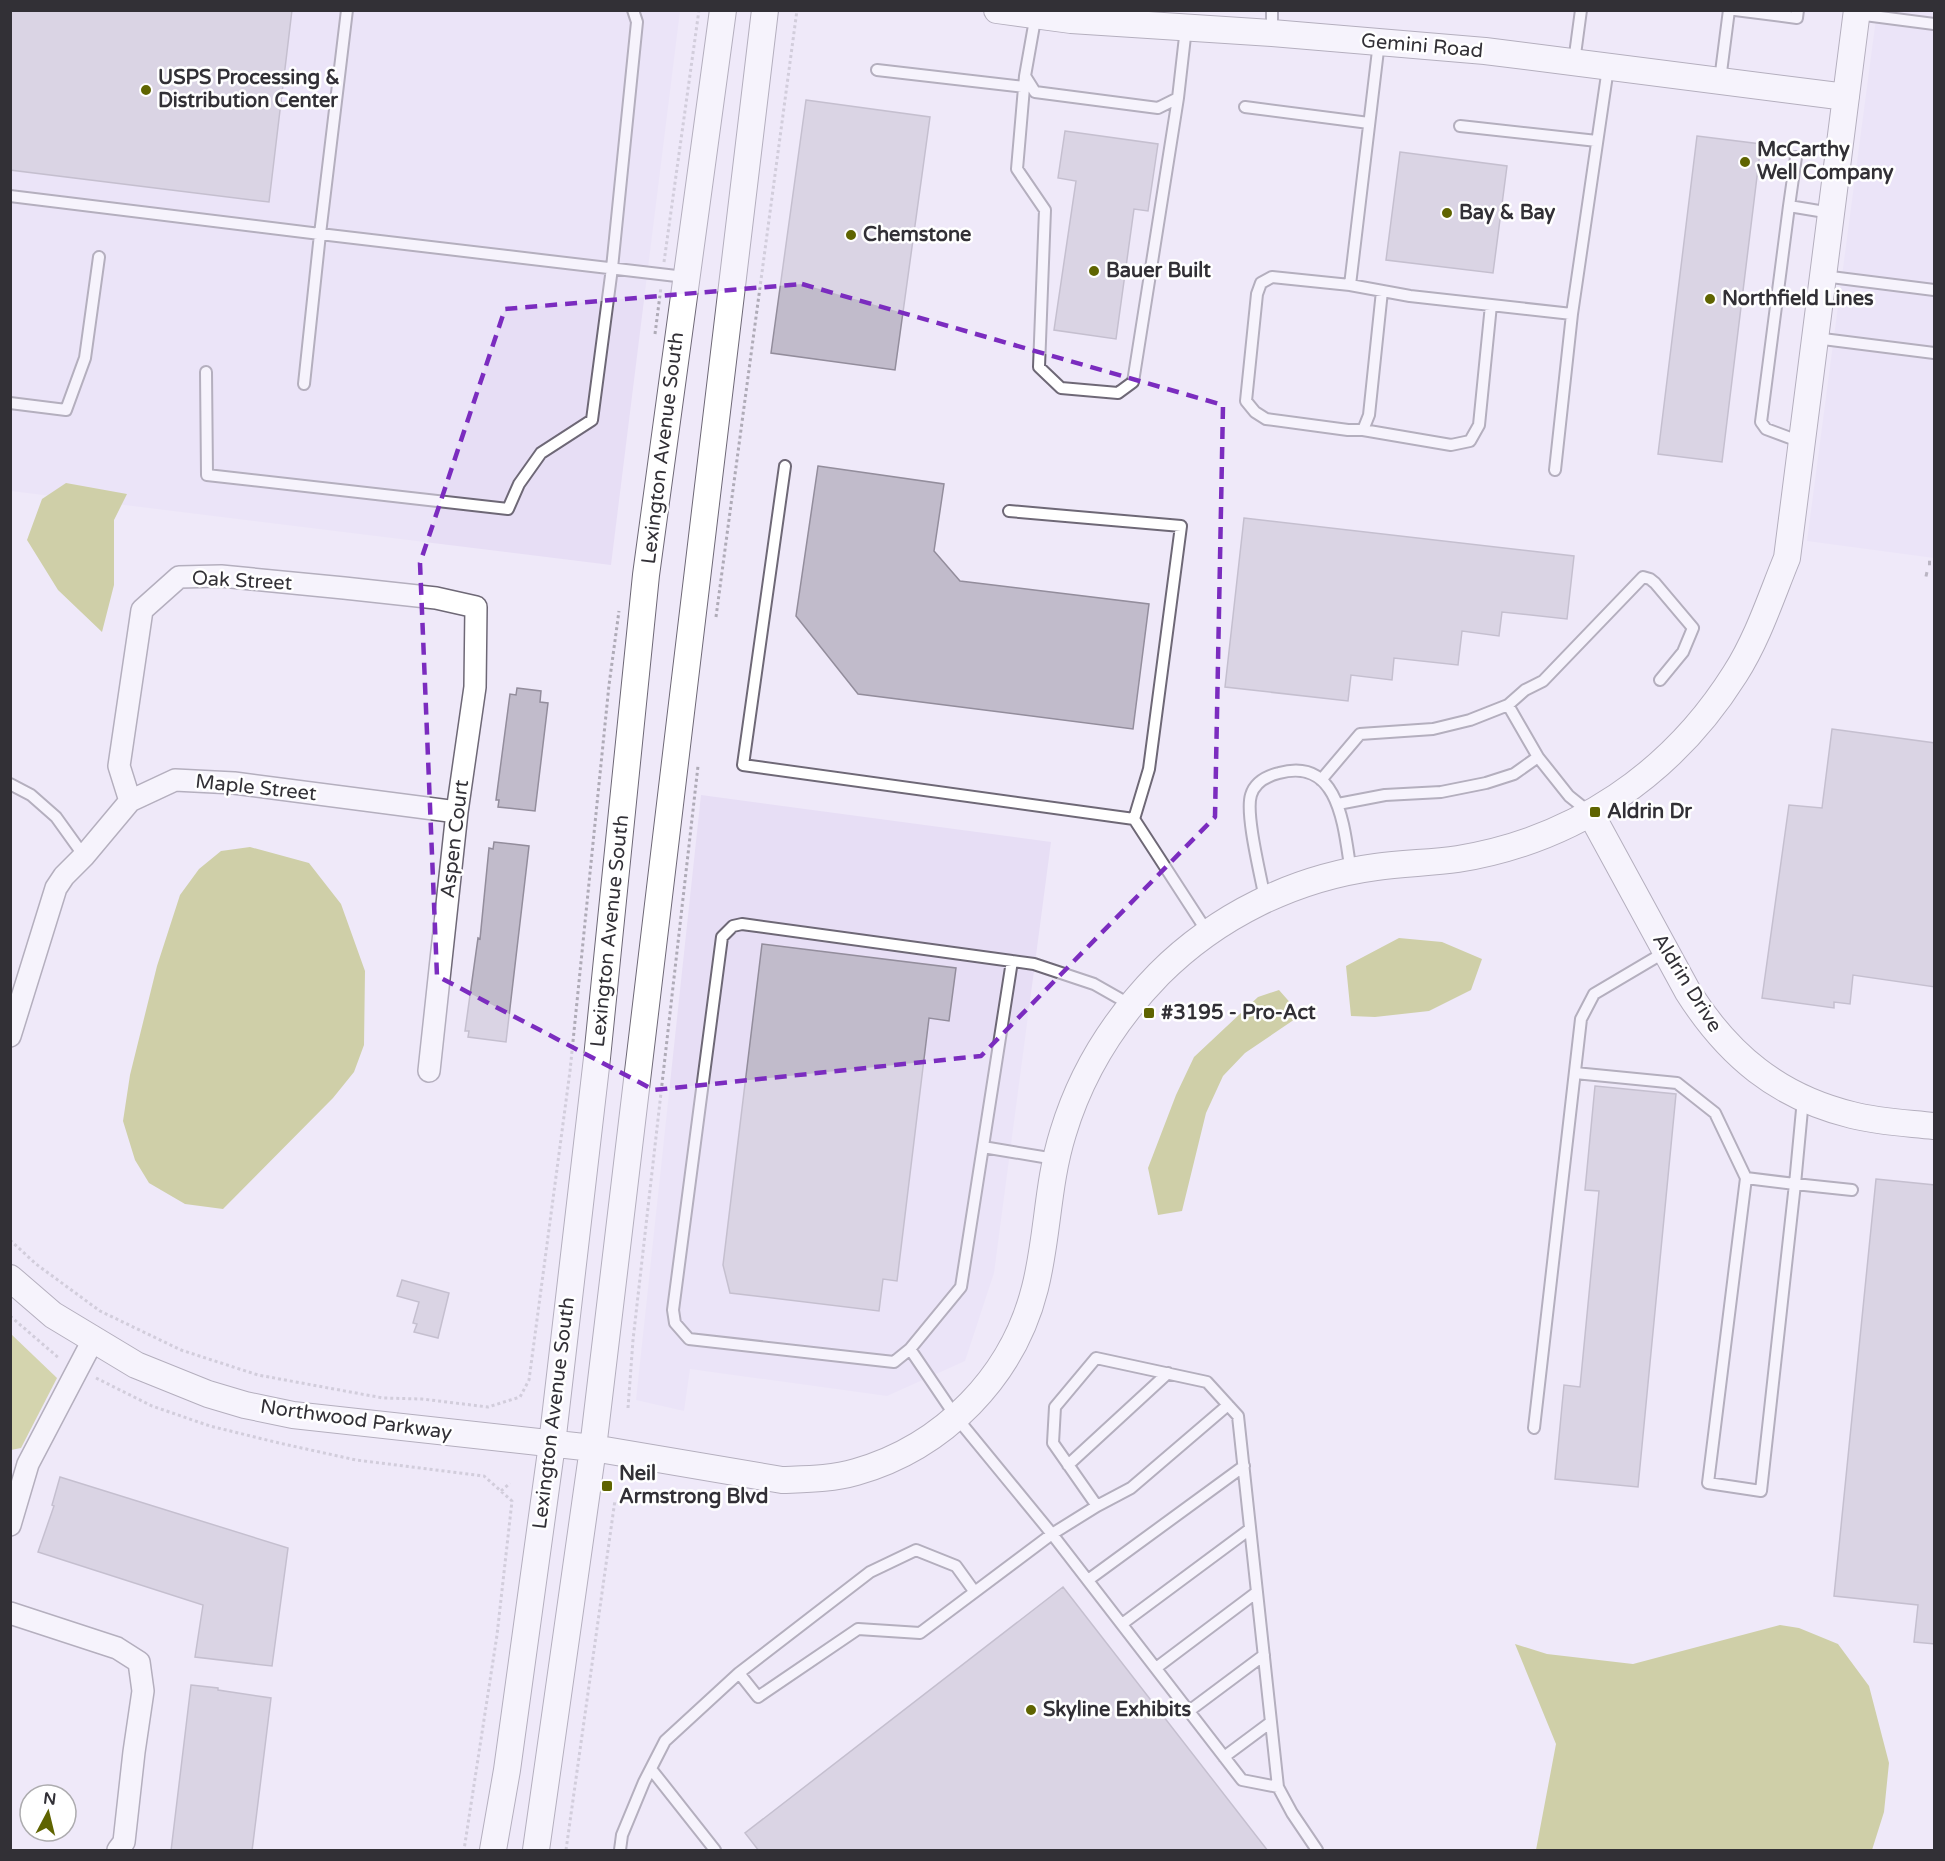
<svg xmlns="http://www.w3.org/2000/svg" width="1945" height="1861" viewBox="0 0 1945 1861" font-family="'Varela Round',sans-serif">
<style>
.built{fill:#e7def5}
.forest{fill:#b3bb52}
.water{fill:#a8b046}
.building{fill:#c1bbcb;stroke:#938d9c;stroke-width:1.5}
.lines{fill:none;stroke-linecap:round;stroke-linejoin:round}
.service-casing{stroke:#6e6876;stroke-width:14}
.minor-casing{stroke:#6e6876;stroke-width:24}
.tertiary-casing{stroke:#6e6876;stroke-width:28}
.path{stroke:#afabb7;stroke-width:3;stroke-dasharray:3 3;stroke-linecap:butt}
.service{stroke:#fff;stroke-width:10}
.minor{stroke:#fff;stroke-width:21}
.tertiary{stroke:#fff;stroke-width:26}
.rail{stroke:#7a7680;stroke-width:4.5;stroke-dasharray:3 6;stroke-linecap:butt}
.marked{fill:none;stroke:#7b2cbf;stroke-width:4.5;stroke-dasharray:12 8;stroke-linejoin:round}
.poi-dot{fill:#5f6400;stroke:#fff;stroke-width:2}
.labels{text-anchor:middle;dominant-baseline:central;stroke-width:5;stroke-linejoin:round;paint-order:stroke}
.street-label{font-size:20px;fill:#323036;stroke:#fff}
.poi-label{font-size:20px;font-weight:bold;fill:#323036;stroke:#fff;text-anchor:start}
</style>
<rect width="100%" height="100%" fill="#efe9f9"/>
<path class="built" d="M11,11H680L611,565L11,491Z
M1877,11H1934V558L1807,541Z
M701,795L1051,842L994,1273L965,1361L887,1396L690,1369L684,1411L636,1400Z"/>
<path class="forest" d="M11,1334L57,1378L21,1448L11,1450Z"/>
<path class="water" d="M66,483L127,494L114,520V585L102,632L58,590L27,540L42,499Z
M250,847L309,863L341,904L365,971L364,1045L354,1072L333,1098L223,1209L185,1204L149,1183L135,1160L123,1121L130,1075L157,966L180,895L199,869L221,851Z
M1399,938L1442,942L1482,959L1471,990L1429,1011L1375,1017L1351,1016L1346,966Z
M1279,990L1301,1015L1245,1053L1223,1076L1206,1113L1182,1211L1158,1215L1148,1168L1176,1095L1194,1057L1258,997Z
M1780,1625L1799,1628L1838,1644L1869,1686L1889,1763L1884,1812L1872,1850H1536L1556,1744L1515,1644L1547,1654L1633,1664Z"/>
<path class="building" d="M10,10H292L269,202L10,170Z
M806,100L930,117L895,370L771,353Z
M1065,131L1158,144L1148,211L1134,209L1116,339L1054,330L1076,181L1058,178Z
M1697,136L1761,144L1722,462L1658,454Z
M1400,152L1507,166L1493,273L1386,260Z
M818,466L944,484L934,551L960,581L1149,604L1133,729L858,694L796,616Z
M1244,518L1574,556L1567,619L1502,612L1499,636L1462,631L1458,665L1394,658L1392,680L1351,675L1348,701L1225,687Z
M517,688L541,691L540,702L548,703L535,811L498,807L499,800H496L510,694L516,695Z
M1832,729L1935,743V987L1853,975L1850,1004L1834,1002V1008L1762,998L1789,805L1822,808Z
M494,842L529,846L506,1042L468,1037L469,1031H465L478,938L480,939L489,848L493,849Z
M762,944L956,968L949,1021L929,1018L897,1281L883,1279L879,1311L730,1293L723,1265Z
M1595,1086L1676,1094L1638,1487L1555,1479L1564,1385L1580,1387L1599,1191L1585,1190Z
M1876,1179L1935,1185V1644L1914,1642L1918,1605L1834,1596Z
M402,1280L449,1293L438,1338L414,1332L417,1324L413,1323L419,1302L397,1296Z
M60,1477L288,1548L272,1666L195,1657L203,1605L38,1552L54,1506L52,1505Z
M1063,1587L1268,1851H759L745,1833Z
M191,1685L218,1688V1690L271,1698L252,1851H171Z"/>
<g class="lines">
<defs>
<path id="service" d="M1272,10V33
M1735,10L1797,18L1798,10
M1036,14L1025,76L1035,92L1158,108L1178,98L1186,28
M1857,14L1934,24
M1379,42L1350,285L1410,296L1572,314L1608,68
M1574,62L1581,10
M877,70L1024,87
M1025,76L1017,169L1045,210L1039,367L1061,388L1118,393L1133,382L1178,98
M1720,80L1729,10
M1245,107L1369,123
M1460,126L1597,141
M1796,157L1789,206L1831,213
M10,196L320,234L347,10
M1789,206L1761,422L1766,429L1801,442
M1823,276L1934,290
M1350,285L1272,277L1261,283L1257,294L1246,401L1255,412L1266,419L1348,430H1363L1369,415L1382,291
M1815,338L1934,353
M206,372L207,475L508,509L519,484L541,453L592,420L612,268L637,22L633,10
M304,384L320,234L685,277
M10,403L66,410L85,358L99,257
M1363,430L1451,445L1470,441L1479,425L1491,305
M785,466L743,765L1134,819L1208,933
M1555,470L1572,314
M1009,511L1181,526L1149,769L1134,819
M1538,757L1508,705L1525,690L1543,681L1643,577L1650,579L1655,583L1693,628L1683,652L1660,680
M1321,780L1360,734L1433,729L1470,720L1508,705
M10,784L31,795L56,817L84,856
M1338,804L1385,795L1441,792L1486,783L1514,774L1538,757L1569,796L1589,812
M1265,899C1261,877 1245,814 1251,795C1255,782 1267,776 1279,773C1341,756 1344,831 1351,872
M1012,961L961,1287L910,1349L894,1362L689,1339L675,1323L673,1310L722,937L733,926L742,924L1012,961L1034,964L1094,984L1131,1005
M1575,1073L1677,1083L1715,1113L1746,1178
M1803,1099L1795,1184L1746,1178L1708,1483L1761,1491L1795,1184L1852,1190
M983,1147L1055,1159
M910,1349L956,1417L1052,1534L1097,1506L1053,1443L1055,1407L1096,1358L1207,1382L1238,1416L1278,1787L1292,1813L1317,1850
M1534,1428L1581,1019L1594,994L1665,952
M1068,1465L1168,1373
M1097,1506L1131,1488L1228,1405
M1088,1580L1244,1466
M974,1591L956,1566L916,1550L870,1572L739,1673L758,1697L858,1629L920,1633L1052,1534L1242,1780L1278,1787
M1122,1624L1250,1529
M1156,1668L1257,1592
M1189,1711L1264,1655
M1224,1757L1271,1722
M651,1769L715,1850
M620,1850L622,1835L644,1782L665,1741L739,1673"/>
<path id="minor" d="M130,801L119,766L142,610L179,577L221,576L344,588L436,598L476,607L475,687L457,812L429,1071
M10,1036L56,888L64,876L84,856L130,801L175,780L234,783L457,812
M10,1525L28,1464L93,1340
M10,1613L117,1648L139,1662L143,1691L134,1752L124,1842L118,1850"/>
<path id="tertiary" d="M997,10L1071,20L1272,33L1485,51L1846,97
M1591,814L1688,992C1728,1055 1778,1097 1852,1115C1879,1122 1907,1123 1934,1126
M10,1278L53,1315L136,1365L208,1394L245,1405L293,1415L593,1448L782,1480C807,1479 832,1479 856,1472C944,1447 1013,1376 1035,1288C1048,1237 1047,1184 1063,1133C1081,1073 1115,1019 1159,974C1217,916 1294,878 1376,867C1403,863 1431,863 1458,859C1575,840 1672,774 1735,674C1758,638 1771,597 1787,558L1857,10
M493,1850L507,1770L552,1444L597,1058L646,575L723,10
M536,1850L593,1448L765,10"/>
</defs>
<use href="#service" class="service-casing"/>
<use href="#minor" class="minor-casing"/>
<use href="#tertiary" class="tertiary-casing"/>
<path class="path" d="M664,262L699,10
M655,334L661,287
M716,617L797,10
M10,1240L36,1264L100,1311L181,1350L258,1375L383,1398L422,1399L488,1407L520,1397L529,1380L570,1071L609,685L619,611
M10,1316L60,1359
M96,1378L152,1406L210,1426L279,1443L356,1460L484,1476L512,1501L497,1635L464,1850
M628,1408L633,1340L698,766
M501,1491L510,1483
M566,1850L615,1500"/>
<use href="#service" class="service"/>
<use href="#minor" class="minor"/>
<use href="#tertiary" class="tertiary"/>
<path class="rail" d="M1928,563H1934
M1925,574L1934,576"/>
</g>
<path d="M0 0H1945V1861H0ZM802,284L1223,405L1215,817L981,1056L654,1090L437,976L420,563L505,309Z" fill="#efe9f9" fill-opacity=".55" fill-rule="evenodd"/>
<path class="marked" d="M802,284L1223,405L1215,817L981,1056L654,1090L437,976L420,563L505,309Z"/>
<g class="poi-dot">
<circle cx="146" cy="90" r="6"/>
<circle cx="1745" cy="162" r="6"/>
<circle cx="1447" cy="213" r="6"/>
<circle cx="851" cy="235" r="6"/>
<circle cx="1094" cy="271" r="6"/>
<circle cx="1710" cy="299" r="6"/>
<rect x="1589" y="806" width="12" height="12" rx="3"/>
<rect x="1143" y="1007" width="12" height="12" rx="3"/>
<rect x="601" y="1480" width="12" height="12" rx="3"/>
<circle cx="1031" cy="1710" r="6"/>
</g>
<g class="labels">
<g class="street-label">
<text transform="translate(1422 46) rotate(5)">Gemini Road</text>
<text transform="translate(663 448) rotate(-83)">Lexington Avenue South</text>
<text transform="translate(242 581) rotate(3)">Oak Street</text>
<text transform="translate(256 788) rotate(6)">Maple Street</text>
<text transform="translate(455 839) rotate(-83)">Aspen Court</text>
<text transform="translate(610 931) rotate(-84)">Lexington Avenue South</text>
<text transform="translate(1687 983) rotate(58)">Aldrin Drive</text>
<text transform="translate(554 1413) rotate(-83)">Lexington Avenue South</text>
<text transform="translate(356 1420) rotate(8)">Northwood Parkway</text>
</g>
<g class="poi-label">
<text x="158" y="78">USPS Processing &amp;<tspan x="158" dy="23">Distribution Center</tspan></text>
<text x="1757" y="150">McCarthy<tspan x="1757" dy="23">Well Company</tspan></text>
<text x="1459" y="213">Bay &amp; Bay</text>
<text x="863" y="235">Chemstone</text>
<text x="1106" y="271">Bauer Built</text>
<text x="1722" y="299">Northfield Lines</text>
<text x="1607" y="812">Aldrin Dr</text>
<text x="1161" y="1013">#3195 - Pro-Act</text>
<text x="619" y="1474">Neil<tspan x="619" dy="23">Armstrong Blvd</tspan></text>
<text x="1043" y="1710">Skyline Exhibits</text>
</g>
</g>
<rect width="1945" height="1861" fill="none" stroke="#323036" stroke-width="24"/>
<g transform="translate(48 1813) rotate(7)"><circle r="28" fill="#ffffff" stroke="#adacaf" stroke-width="1.5"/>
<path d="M0-4.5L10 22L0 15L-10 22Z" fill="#5f6400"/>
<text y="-9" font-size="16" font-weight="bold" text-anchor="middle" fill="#323036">N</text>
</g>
</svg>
